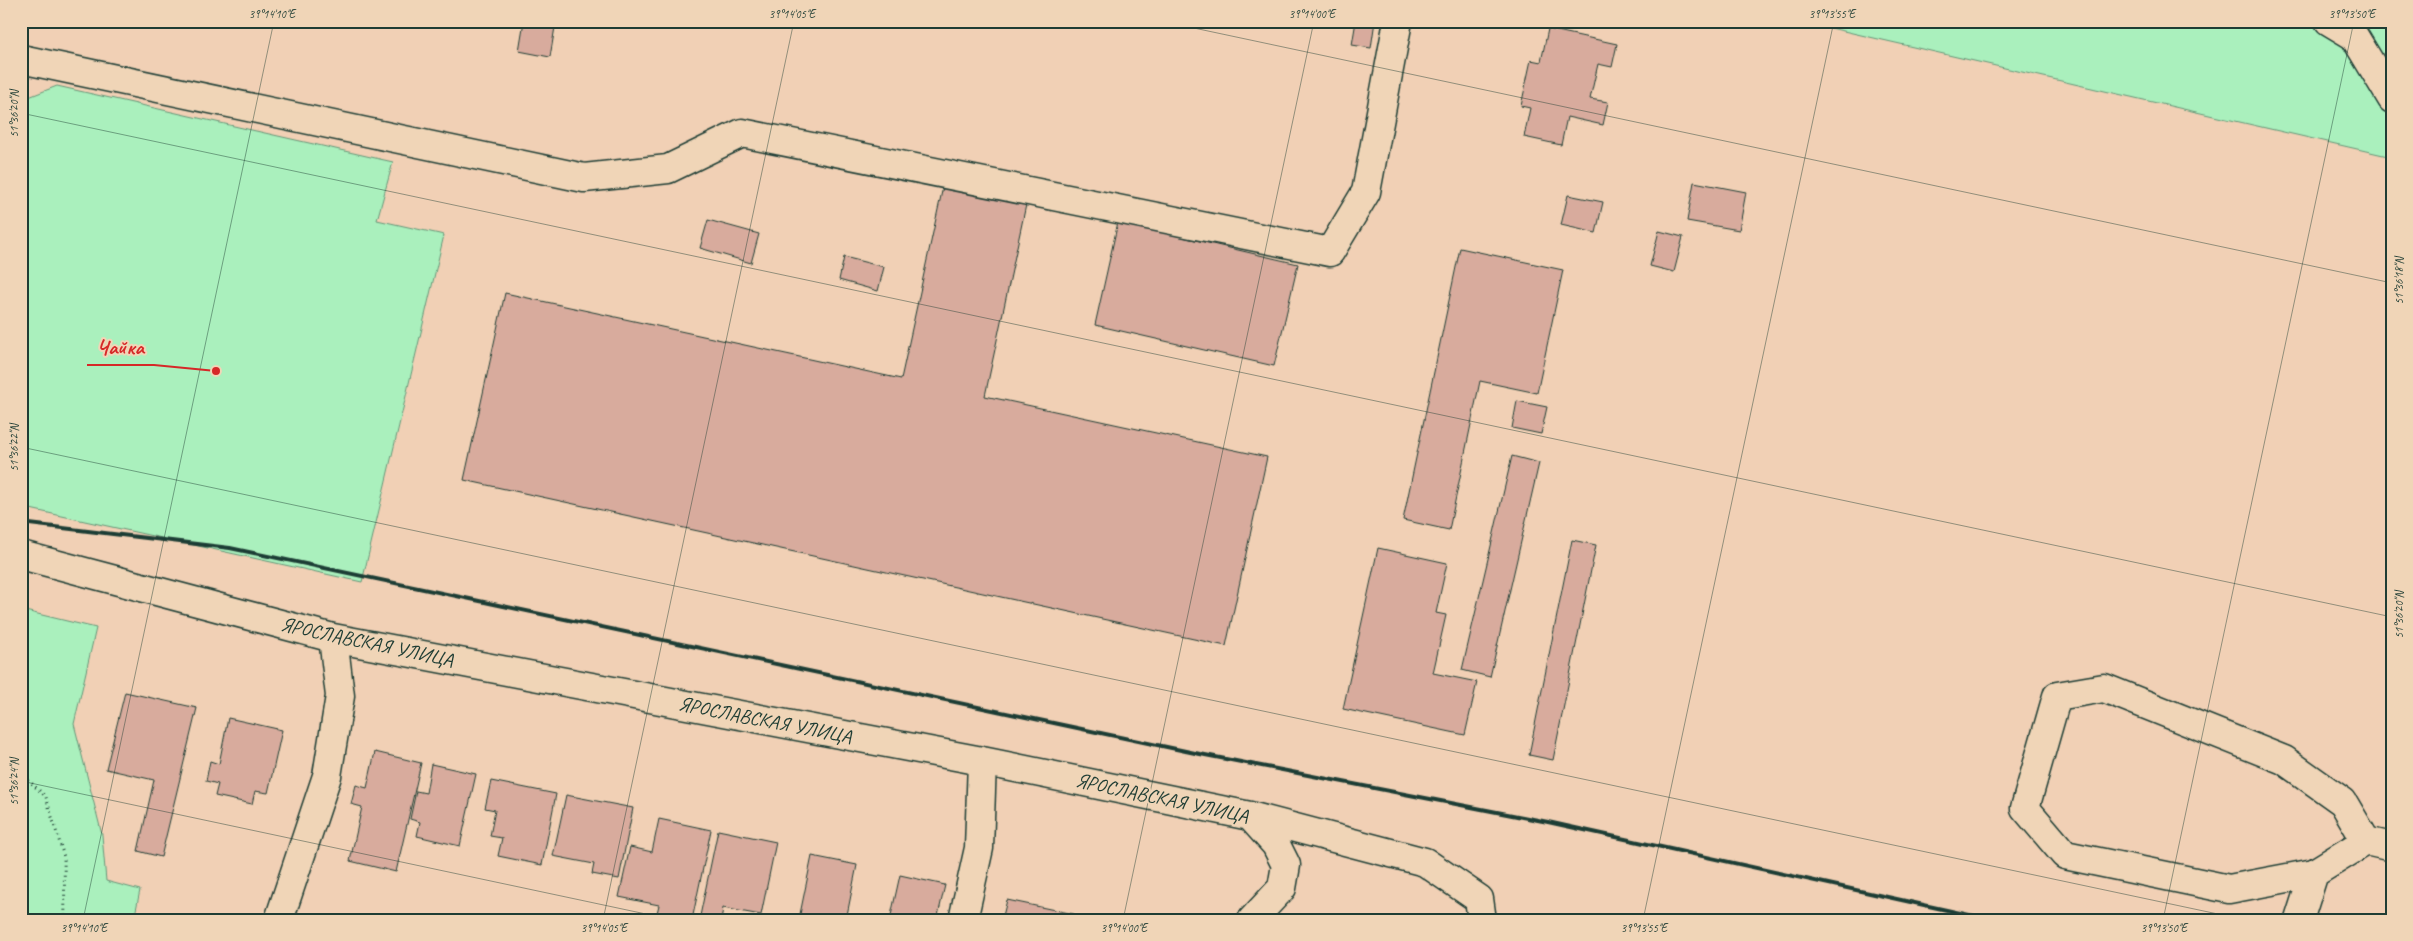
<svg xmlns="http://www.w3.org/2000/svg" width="2413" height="941" viewBox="0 0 2413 941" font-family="Caveat,sans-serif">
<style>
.green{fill:#aaf0bd;stroke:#649678}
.building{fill:#d8ab9d;stroke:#1f3d34}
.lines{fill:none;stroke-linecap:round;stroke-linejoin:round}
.minor-casing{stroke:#1f3d34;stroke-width:31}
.path{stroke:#1f3d34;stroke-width:3;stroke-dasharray:1 4;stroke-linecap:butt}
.minor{stroke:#f0d5b7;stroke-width:28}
.rail{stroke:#1f3d34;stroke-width:4}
.ticks{fill:none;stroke:#1f3d34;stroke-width:1;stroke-opacity:0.45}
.labels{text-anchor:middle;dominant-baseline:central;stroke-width:4;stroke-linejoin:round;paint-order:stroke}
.street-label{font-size:20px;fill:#1f3d34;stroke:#f0d5b7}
.leader{fill:none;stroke:#d62828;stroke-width:2}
.callout-dot{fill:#d62828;stroke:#f0d5b7;stroke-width:2}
.callout-label{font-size:21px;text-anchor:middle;font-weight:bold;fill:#d62828;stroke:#f0d5b7;stroke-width:4;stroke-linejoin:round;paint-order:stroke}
.neatline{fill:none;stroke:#1f3d34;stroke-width:2}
.ticks-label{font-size:12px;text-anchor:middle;fill:#1f3d34}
</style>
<rect width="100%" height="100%" fill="#f1d0b5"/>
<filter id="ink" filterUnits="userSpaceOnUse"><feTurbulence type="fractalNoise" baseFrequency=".02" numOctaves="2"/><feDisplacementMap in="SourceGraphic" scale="10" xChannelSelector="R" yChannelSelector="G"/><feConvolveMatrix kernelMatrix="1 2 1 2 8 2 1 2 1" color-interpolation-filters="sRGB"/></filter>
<g filter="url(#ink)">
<path class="green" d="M1800,21H2392V157Z
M57,86L393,162L377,220L444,235L362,582L21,507V100Z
M21,610L96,628L74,724L102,835L106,881L140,890L134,920H21Z"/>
<path class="building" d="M524,21H556L550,57L519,51Z
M1356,21H1375L1371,48L1352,45Z
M1548,29L1617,44L1612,67L1598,64L1590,99L1608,102L1603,125L1567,117L1561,145L1524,137L1530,108L1521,106L1531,60L1541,62Z
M944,182L1027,200L985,396L1267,457L1226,646L464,480L505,293L901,379Z
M1694,182L1746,192L1739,230L1687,221Z
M1568,195L1603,202L1596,233L1561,225Z
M708,220L759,234L751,263L700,248Z
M1118,222L1298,264L1274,366L1095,325Z
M1659,231L1683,237L1674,272L1650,266Z
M1460,248L1563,270L1537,393L1480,381L1449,530L1403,520Z
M844,257L884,267L878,291L839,280Z
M1517,401L1547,407L1541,434L1512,428Z
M1512,456L1539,463L1490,677L1462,670Z
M1572,540L1596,545L1553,760L1529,755Z
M1378,548L1447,563L1436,613L1446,615L1433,673L1477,682L1465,735L1343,709Z
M125,692L197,708L161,857L138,851L154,780L106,769Z
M228,718L282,730L268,793L255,791L252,804L215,796L218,784L206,781L210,761L219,764Z
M375,752L421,763L396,872L350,861L362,807L351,804L356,785L367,788Z
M431,764L476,774L460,846L417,836L420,822L410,819L416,791L426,793Z
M491,781L556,794L542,865L498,856L502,838L490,836L495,810L485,808Z
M566,795L633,808L619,879L592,874L594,864L553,856Z
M659,819L711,830L692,920L657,913L659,905L619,897L630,847L652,852Z
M718,830L776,842L761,915L723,908L721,920L700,916Z
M812,856L857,865L846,920L799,919Z
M900,875L945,885L937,920H890Z
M1007,900L1074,914L1073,920H1002Z"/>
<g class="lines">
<defs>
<path id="minor" d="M2329,21L2354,36L2392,99
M21,59L584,178L668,169L742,133L1330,252L1366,192L1398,21
M21,555L333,638L982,761L1250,816L1425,862L1479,899L1482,920
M1250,816L1276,845L1286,865L1282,888L1252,920
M2366,841L2343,802L2284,760L2104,688L2057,696L2025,808L2065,855L2229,889L2314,873L2366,841L2392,847
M279,920L327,776L340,696L333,638
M963,920L979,848L982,761
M2299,920L2314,873"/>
</defs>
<use href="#minor" class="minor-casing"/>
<path class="path" d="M21,773L46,797L64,857L65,920"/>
<use href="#minor" class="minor"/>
<path class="rail" d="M21,523L230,548L1195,753L1548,822L1992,920"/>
</g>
</g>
<path class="ticks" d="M1161,21L2392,283M21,113L2392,617M21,447L2246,920M21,781L674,920M83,920L274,21M603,920L794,21M1123,920L1314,21M1643,920L1834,21M2163,920L2354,21"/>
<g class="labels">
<g class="street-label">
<text transform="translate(367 642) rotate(12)">ЯРОСЛАВСКАЯ УЛИЦА</text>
<text transform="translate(765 720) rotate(11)">ЯРОСЛАВСКАЯ УЛИЦА</text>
<text transform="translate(1162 798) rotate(12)">ЯРОСЛАВСКАЯ УЛИЦА</text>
</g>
</g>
<path class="leader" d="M216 371L154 365H87"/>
<circle class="callout-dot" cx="216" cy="371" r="5"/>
<g class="callout-label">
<text x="120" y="354">Чайка</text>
</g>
<rect width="2413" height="941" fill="none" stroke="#f0d5b7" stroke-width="55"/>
<rect x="28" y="28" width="2358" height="886" class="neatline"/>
<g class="ticks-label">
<text x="272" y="18">39°14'10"E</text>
<text x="792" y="18">39°14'05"E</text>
<text x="1312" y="18">39°14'00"E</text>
<text x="1832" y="18">39°13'55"E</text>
<text x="2352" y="18">39°13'50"E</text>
<text transform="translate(14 114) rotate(-90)" y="4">51°36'20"N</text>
<text transform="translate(2399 281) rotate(-90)" y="4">51°36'18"N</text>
<text transform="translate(14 448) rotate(-90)" y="4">51°36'22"N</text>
<text transform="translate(2399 615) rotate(-90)" y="4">51°36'20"N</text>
<text transform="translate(14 782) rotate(-90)" y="4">51°36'24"N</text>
<text x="84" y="932">39°14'10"E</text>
<text x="604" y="932">39°14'05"E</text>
<text x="1124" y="932">39°14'00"E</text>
<text x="1644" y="932">39°13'55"E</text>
<text x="2164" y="932">39°13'50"E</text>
</g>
</svg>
